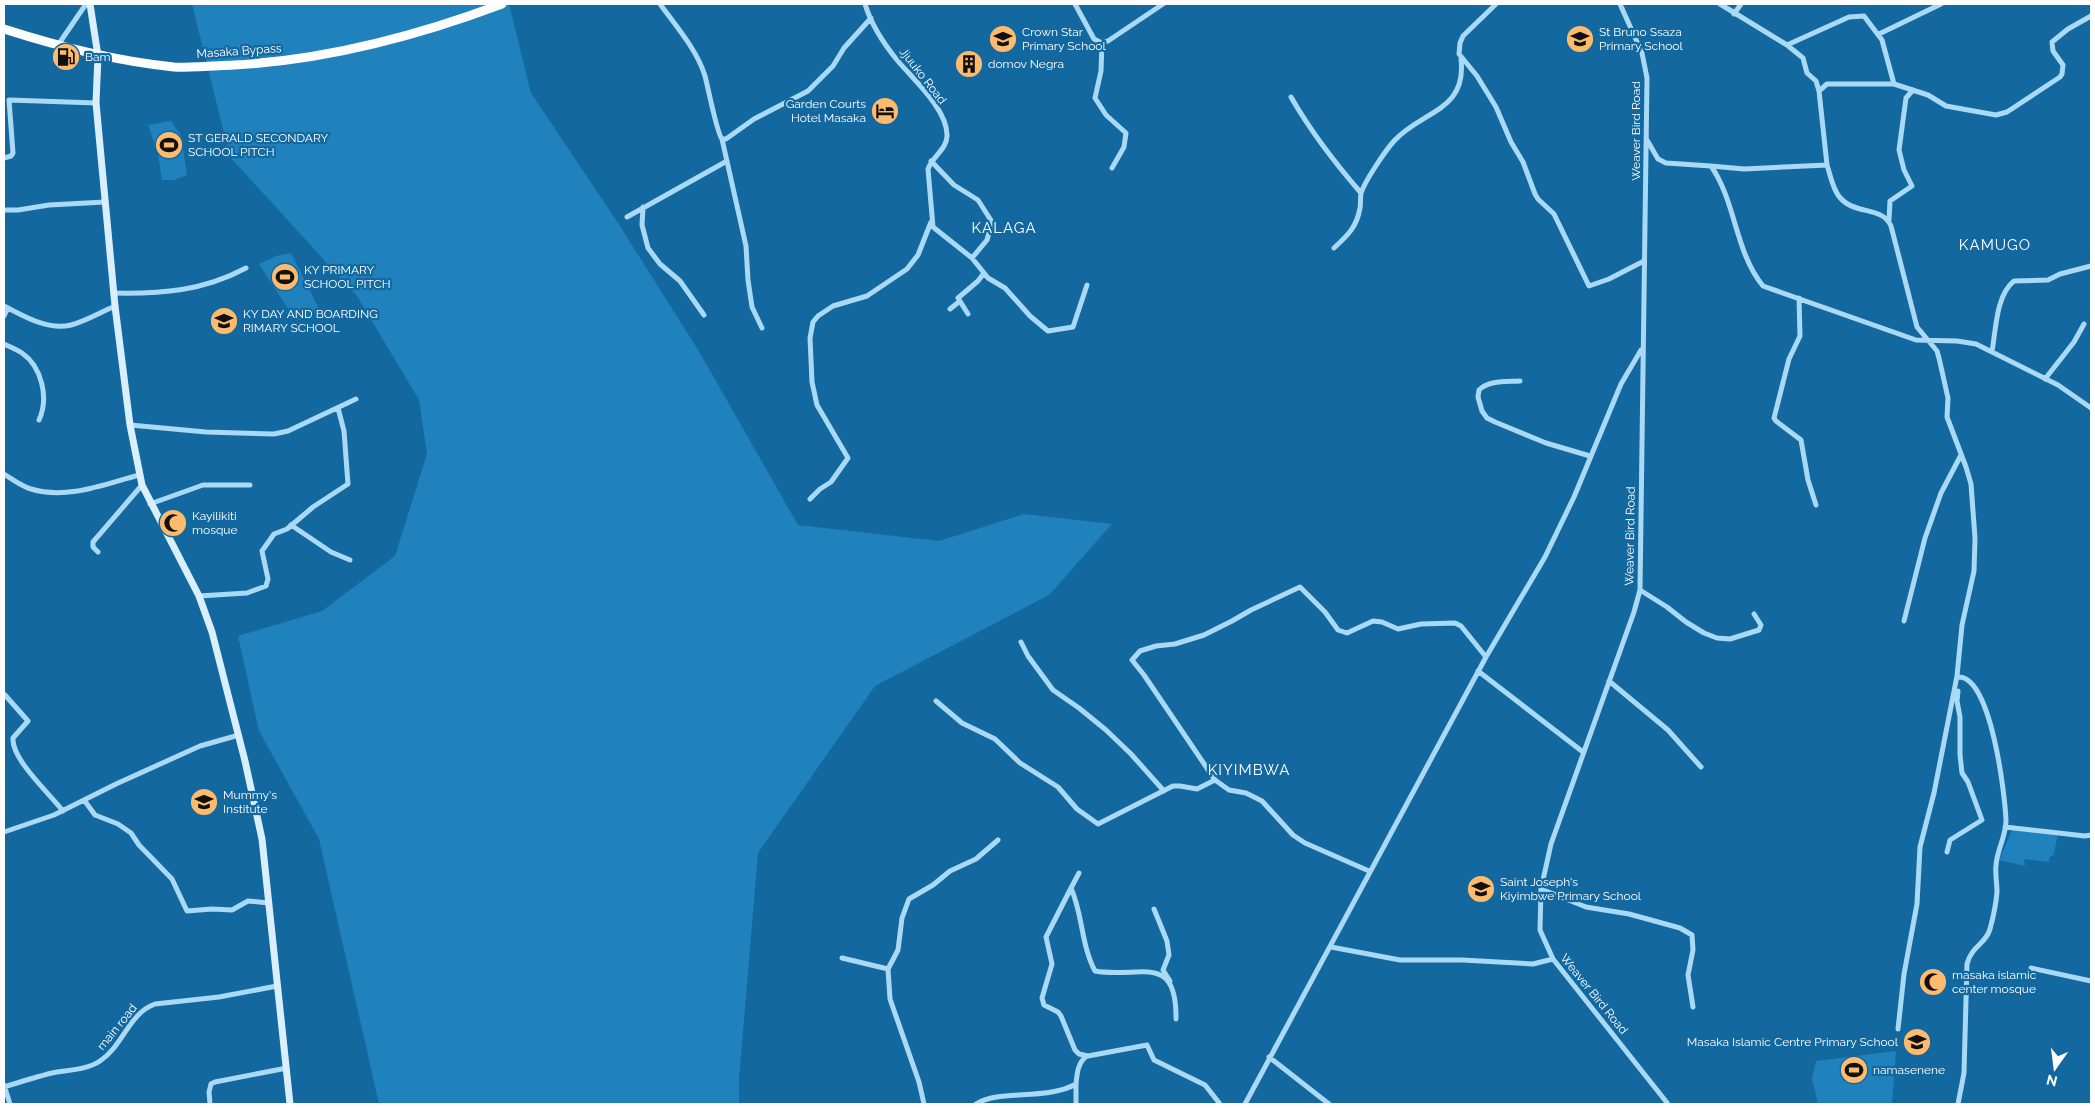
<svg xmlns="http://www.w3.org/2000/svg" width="2095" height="1108" viewBox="0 0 2095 1108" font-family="Raleway,sans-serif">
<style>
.green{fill:#2082bc}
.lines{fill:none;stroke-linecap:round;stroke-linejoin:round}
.minor{stroke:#a9d9f5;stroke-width:5}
.secondary{stroke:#d9effd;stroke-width:7}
.trunk{stroke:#fbfdff;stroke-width:9}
.labels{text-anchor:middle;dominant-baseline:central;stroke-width:4.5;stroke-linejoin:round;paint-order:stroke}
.poi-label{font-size:12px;fill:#fff;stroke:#12689f;text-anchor:start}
.street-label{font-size:12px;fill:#fff;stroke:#12689f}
.quarter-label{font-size:15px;letter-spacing:1px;fill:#fff;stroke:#12689f}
</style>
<rect width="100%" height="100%" fill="#12689f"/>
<path class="green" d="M192,4H509L531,93L620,226L700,353L798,525L939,541L1024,514L1112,524L1049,595L875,686L758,853L739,1079V1104H379L319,839L259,731L238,636L322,611L395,556L427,454L419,400L357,296L230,157Z
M171,121L181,135L187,175L174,180H162L158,154L148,125Z
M291,253L320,311L296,321L259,264L276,256Z
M2014,826L2058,833L2054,854L2049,858V862L2024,859L2025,866L1999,860Z
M1896,1051L1892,1104H1818L1812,1079L1816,1061Z"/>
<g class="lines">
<path class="minor" d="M660,4C676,26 697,50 705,76C708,87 717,134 722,139H726L754,119L808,91L833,66L844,48L871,18
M865,4C871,24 884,44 897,60C913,79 948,110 947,136C947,149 932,157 928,169L933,227L972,258L988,278L1005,288L1030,316L1048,331L1073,327L1087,285
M1075,4L1094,39L1102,43L1108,41L1163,4
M1496,4L1463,36L1460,43L1459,54L1477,76L1496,107L1511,142L1523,162L1535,194L1538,199L1554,214L1589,286L1609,279L1644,261
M1620,4L1642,53L1647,78L1640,590L1634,612L1551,844L1541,889L1540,930L1553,959L1668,1104
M1734,14L1741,4
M1879,34L1941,4
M1102,43L1101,71L1095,98L1106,115L1126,133L1124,147L1112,168
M58,45L86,4
M1787,45L1849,17L1864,16L1882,40L1894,84
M1819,91L1827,84H1894L1928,95L1946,106L1996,115L2007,112L2060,77L2062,74L2063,65L2053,51L2052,42L2068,29L2091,16
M1291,97C1311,132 1335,163 1361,193
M722,139L746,246L748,280L752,307L762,328
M1647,140L1658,159L1666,163L1711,166C1736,202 1735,252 1763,286L1916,340L1957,341L1976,344L2058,385L2091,408
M4,158L11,156L13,153L9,100L96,103
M931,161L954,185L978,200L992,222L987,240L972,258
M1827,165C1830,174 1832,186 1838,195C1852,216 1882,205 1891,226L1917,327L1937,351L1939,358L1948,398L1947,417L1966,467L1971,484L1975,538L1974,571L1962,625L1957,676L1934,793L1920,847L1917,904L1904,974L1898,1029
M1711,166L1744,169L1827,165L1819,91L1816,81L1807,73L1803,58L1787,45L1720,4
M643,207L642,225L648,248L660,264L680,281L704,315
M4,210H18L49,205L105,202
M627,217L727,161
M1889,220L1890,201L1912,186L1904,170L1899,150L1906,98L1913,90
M1334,248C1347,236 1357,227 1360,208C1361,203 1360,198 1361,193C1365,181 1385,151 1394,141C1422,110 1467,112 1461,59
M113,293C162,294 203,291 246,268
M1799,298L1800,336L1789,359L1774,418L1776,421L1801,440L1808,480L1816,505
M4,306C24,316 48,331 71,325C86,321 101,312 115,306
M950,309L960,301
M968,314L958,298L978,281L984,273
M4,316L8,308
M4,344C10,347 16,349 22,353C42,367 49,398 39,420
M1992,351C1996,330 1996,295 2014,281L2048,280L2060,274L2091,266
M2045,379L2074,342L2084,324
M1520,381C1507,382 1489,380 1479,390L1478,397L1482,411L1487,418L1495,422L1546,443L1590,456
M130,425L206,432L274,434L288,431L356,399
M4,474C12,479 21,486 31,489C67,500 105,484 139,475
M810,499L820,489L831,482L848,458L817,405L812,382L810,338L813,322L818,316L833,306L867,296L907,269L918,255L931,222
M150,504L203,485H250
M291,525L331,552L350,560
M98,552L93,547V542L142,485
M1640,590L1667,607L1686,622L1704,633L1717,638L1730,639L1759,630L1761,625L1754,614
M199,596L247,593L266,586L268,579L262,551L274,534L287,529L313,507L348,484L344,431L338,408
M1904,621L1925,538L1941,493L1961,455
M1021,642L1028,656L1053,690L1079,708L1106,730L1131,754L1164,791
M1478,671L1583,752
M1609,681L1668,730L1701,767
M5,695L28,721L13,738C11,759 50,794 63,811
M936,701L962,723L995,739L1020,763L1058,787L1077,809L1098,824L1173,786H1180L1197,789L1215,780L1229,790L1246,793L1262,801L1293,835L1305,843L1369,871
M1215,780L1144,675L1132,660L1140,651L1156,646L1175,644L1204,635L1232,621L1251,610L1300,587L1325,612L1338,630L1347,633L1373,621L1382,622L1398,629L1421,624L1455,623L1461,626L1486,657
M84,800L95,815L118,824L131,833L139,845L172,879L187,911L212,909L232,910L248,901L269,903
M2005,827L2085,836L2091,835
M4,832L54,815L116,784L200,746L239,735
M1947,852L1950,840L1982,820L1968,782L1962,773L1960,755V717L1957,701L1958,691
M1079,873L1071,888C1083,915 1081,945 1095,971C1139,979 1177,951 1176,1019
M1071,888L1046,937L1052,964L1042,998L1044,1005L1058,1012L1061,1016L1075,1050L1079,1054L1088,1056L1147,1045L1154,1060L1205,1085L1220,1104
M1541,889L1586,907L1629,914L1680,928L1692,935L1693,950L1688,975L1693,1007
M1154,909L1167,941L1169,955L1163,970L1170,981
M1331,947L1400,960H1462L1533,964L1553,959
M842,958L888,969L898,950L902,918L909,899L933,885L950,871L976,859L998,840
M2031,968L2091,981
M888,969L890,999L919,1082L924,1104
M1269,1057L1329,1104
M4,1085L10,1104
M4,1087C20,1082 36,1077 52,1073C67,1070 87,1070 100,1061C123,1046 129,1013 155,1004L219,997L277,986
M210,1104L209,1092L211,1084L215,1082L287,1068
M976,1104C999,1089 1046,1101 1076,1084C1077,1073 1078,1062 1087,1056
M1076,1104V1084
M1245,1104L1486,657L1545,557L1574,497L1621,384L1641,350
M1958,1104L1964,1073L1967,964C1972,945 1986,944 1990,929C1993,918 1996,904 1997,892C1997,883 1995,874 1996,865C1997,850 2006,836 2006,821C2005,794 1991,675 1958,677"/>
<path class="secondary" d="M90,4L98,56L96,103L115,306L130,425L142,485L199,596L212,632L245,761L262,839L290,1104"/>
<path class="trunk" d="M4,29C60,47 115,61 174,67C193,68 214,66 234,65C326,60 417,36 502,4"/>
</g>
<defs>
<symbol id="school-disc" viewBox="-11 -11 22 22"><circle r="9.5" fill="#ffbb6d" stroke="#12689f"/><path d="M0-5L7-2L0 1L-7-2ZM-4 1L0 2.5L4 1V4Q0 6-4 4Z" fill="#111"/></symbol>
<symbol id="fuel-disc" viewBox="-11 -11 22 22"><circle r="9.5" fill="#ffbb6d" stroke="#12689f"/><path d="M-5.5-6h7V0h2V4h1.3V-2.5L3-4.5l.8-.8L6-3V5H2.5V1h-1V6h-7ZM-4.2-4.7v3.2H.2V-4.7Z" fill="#111"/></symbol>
<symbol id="building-disc" viewBox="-11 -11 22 22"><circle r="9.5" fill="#ffbb6d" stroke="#12689f"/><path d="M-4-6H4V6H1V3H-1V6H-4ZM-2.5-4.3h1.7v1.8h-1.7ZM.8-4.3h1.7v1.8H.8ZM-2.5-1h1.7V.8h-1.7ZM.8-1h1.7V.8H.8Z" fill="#111"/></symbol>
<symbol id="hotel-disc" viewBox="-11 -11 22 22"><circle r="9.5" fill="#ffbb6d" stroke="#12689f"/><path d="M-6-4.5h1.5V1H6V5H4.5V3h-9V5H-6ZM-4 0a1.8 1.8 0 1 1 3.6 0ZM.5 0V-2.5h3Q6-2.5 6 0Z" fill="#111"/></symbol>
<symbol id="stadium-disc" viewBox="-11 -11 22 22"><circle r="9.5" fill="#ffbb6d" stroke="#12689f"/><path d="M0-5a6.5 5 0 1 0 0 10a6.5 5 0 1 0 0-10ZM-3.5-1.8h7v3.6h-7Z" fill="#111"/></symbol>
<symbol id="mosque-disc" viewBox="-11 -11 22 22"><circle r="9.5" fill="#ffbb6d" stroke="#12689f"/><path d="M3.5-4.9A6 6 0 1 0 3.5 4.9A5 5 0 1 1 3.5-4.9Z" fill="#111"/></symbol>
</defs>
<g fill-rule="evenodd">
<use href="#school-disc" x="987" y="23" width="32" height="32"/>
<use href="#school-disc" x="1564" y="23" width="32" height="32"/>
<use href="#fuel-disc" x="50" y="41" width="32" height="32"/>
<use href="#building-disc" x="953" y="48" width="32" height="32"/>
<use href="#hotel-disc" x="869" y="95" width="32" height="32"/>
<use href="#stadium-disc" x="153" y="129" width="32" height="32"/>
<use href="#stadium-disc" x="269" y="261" width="32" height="32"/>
<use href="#school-disc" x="208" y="305" width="32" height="32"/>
<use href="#mosque-disc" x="157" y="507" width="32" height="32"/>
<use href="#school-disc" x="188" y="786" width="32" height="32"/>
<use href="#school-disc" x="1465" y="873" width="32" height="32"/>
<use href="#mosque-disc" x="1917" y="966" width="32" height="32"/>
<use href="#school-disc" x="1901" y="1026" width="32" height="32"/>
<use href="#stadium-disc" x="1838" y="1054" width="32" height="32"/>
</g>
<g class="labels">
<g class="poi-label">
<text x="1022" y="32">Crown Star<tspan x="1022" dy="14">Primary School</tspan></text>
<text x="1599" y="32">St Bruno Ssaza<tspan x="1599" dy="14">Primary School</tspan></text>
<text x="85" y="57">Bam</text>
<text x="988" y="64">domov Negra</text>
<text x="866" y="104" text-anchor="end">Garden Courts<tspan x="866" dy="14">Hotel Masaka</tspan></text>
<text x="188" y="138">ST GERALD SECONDARY<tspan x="188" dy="14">SCHOOL PITCH</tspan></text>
<text x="304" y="270">KY PRIMARY<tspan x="304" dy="14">SCHOOL PITCH</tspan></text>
<text x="243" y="314">KY DAY AND BOARDING<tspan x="243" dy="14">RIMARY SCHOOL</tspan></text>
<text x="192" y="516">Kayilikiti<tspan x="192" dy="14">mosque</tspan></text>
<text x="223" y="795">Mummy's<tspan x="223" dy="14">Institute</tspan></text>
<text x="1500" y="882">Saint Joseph's<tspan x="1500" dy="14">Kiyimbwe Primary School</tspan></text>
<text x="1952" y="975">masaka islamic<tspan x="1952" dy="14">center mosque</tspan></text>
<text x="1898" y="1042" text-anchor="end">Masaka Islamic Centre Primary School</text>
<text x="1873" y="1070">namasenene</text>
</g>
<g class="street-label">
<text transform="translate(239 51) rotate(-4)">Masaka Bypass</text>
<text transform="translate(923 76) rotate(52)">Jjuuko Road</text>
<text transform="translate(1636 131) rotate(-90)">Weaver Bird Road</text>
<text transform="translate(1630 536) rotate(-89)">Weaver Bird Road</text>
<text transform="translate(1594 994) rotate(51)">Weaver Bird Road</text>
<text transform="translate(117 1027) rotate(-51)">main road</text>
</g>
<g class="quarter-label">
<text x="1004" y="228">KALAGA</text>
<text x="1995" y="245">KAMUGO</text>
<text x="1249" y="770">KIYIMBWA</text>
</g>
</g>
<rect width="2095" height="1108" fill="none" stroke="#ffffff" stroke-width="10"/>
<g transform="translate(2055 1068) rotate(194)" stroke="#12689f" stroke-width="4" paint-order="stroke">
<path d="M0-4L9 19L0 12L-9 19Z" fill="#ffffff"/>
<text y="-8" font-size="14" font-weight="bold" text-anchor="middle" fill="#ffffff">N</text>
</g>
</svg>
